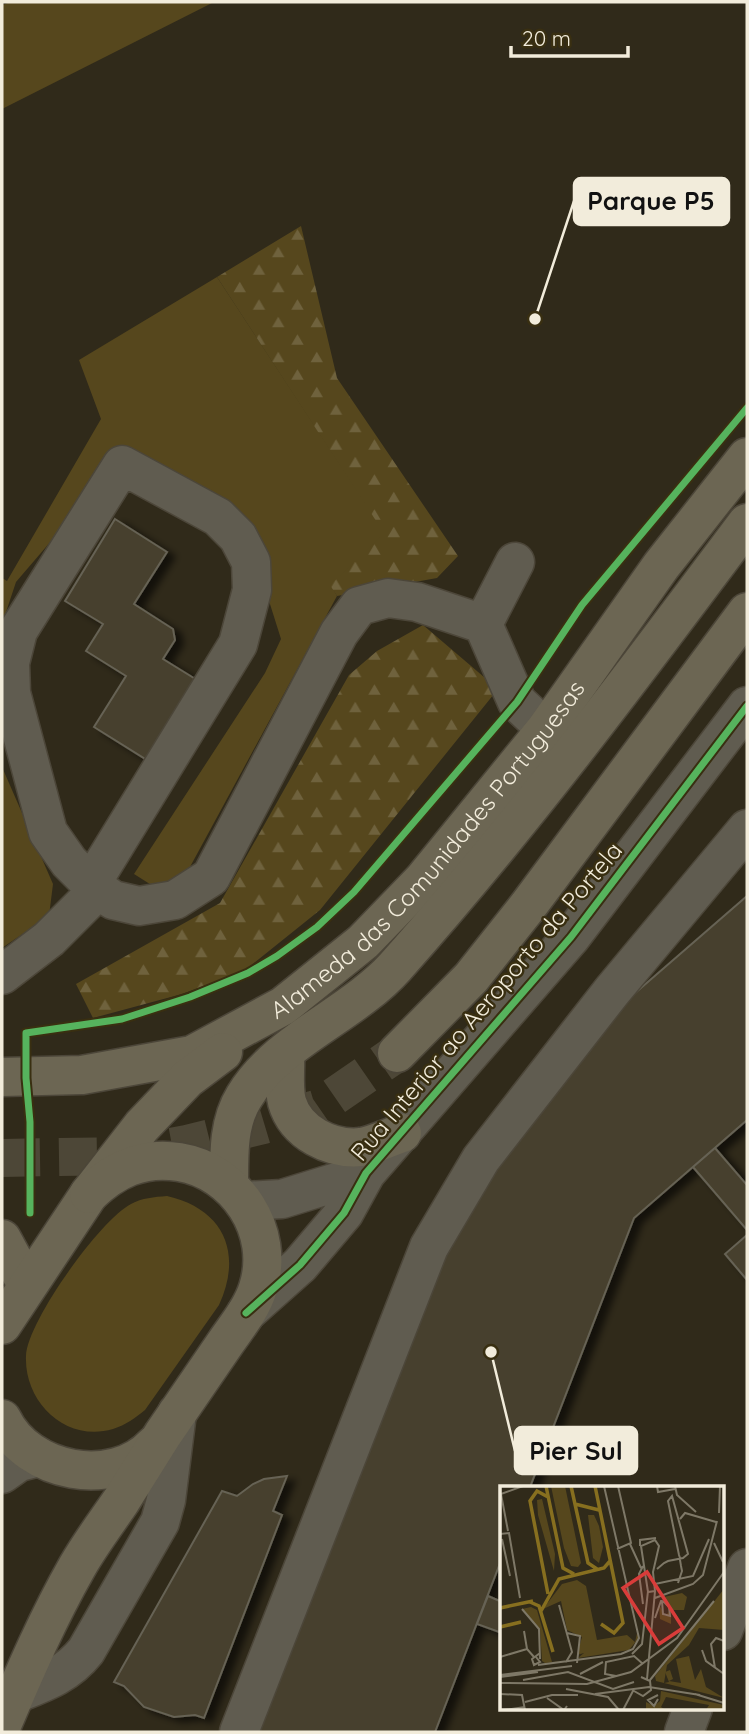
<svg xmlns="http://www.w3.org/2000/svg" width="749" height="1734" viewBox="0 0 749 1734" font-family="Quicksand,sans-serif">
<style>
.green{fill:#56471d}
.forest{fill:url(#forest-firs)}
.building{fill:#47402d;stroke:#666254;stroke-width:2;filter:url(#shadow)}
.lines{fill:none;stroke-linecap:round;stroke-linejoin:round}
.major-tunnel{stroke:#4d4737;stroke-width:38;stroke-dasharray:38 19;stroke-linecap:butt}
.minor-casing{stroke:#4c4639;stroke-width:41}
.major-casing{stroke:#4c4639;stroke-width:41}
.minor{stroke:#605c50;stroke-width:38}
.major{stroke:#6c6653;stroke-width:38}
.cycleway-casing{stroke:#392f11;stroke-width:11}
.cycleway{stroke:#56b35d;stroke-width:7}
.labels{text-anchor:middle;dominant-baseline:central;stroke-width:5;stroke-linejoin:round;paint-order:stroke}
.street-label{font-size:24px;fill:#f2ecdb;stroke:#392f11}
.inset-river{fill:none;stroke:#876f1f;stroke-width:3.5}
.inset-road{fill:none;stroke:#7e7867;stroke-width:2}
.view{fill:#d93c3a;fill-opacity:0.15;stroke:#d93c3a;stroke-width:3.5}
.inset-edge{fill:none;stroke:#f2ecdb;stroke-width:3.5}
.leader{fill:none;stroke:#f2ecdb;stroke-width:2.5}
.callout-dot{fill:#f2ecdb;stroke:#392f11;stroke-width:2.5}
.callout{fill:#f2ecdb;stroke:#f2ecdb;stroke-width:2.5}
.callout-label{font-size:26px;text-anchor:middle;font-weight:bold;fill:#111}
</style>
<defs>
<pattern id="forest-firs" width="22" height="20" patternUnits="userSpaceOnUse" patternTransform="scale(1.75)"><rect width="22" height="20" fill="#56471d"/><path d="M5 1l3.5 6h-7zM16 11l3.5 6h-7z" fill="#6f623d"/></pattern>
<filter id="shadow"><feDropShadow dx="8" dy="4.5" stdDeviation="3.5" flood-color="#0009"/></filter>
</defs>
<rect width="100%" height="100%" fill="#302a1a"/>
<path class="green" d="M11,2H214L2,109V5Z
M217,277L385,533L331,585L337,596L184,878L153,886L134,874L265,673L281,639L258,566L130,449L16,582L2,624V578L7,581L101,419L79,360Z
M2,767L53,884L49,916L2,948Z
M167,1196C224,1209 243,1253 219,1305L145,1410C135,1418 126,1425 113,1429C66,1443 24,1402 26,1356C27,1322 100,1220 131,1204C142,1198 154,1197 167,1196Z"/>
<path class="forest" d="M301,226L337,378L458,556L437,578L337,596L330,585L384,533L217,277Z
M423,625L498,689L320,910L244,971L182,994L93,1018L76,984L220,903L349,675L377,651Z"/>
<path class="building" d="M115,519L167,552L134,604L173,629L175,640L163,659L197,680L147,760L94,727L126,676L86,651L103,624L65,601Z
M747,896V1120L634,1218L530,1487H502V1558L435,1732H254L491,1118Z
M715,1148L747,1185V1230L693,1167Z
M747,1235V1280L725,1254Z
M287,1476L273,1511L282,1515L204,1718L195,1715L174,1717L144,1707L124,1686L114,1682L222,1491L237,1496L253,1484L264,1479Z
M488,1596L502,1602V1633L477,1624Z"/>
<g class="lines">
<path class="major-tunnel" d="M2,1158L121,1156L187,1144L263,1125L316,1109L397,1053"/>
<defs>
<path id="minor" d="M515,562L483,624L517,702L546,729
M91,884L238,644L252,590L251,562L238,537L218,517L122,465L18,631L10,663L11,693L48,832L69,862L91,884L113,900L139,906L175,900L211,877L339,633L359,606L388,598L417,602L483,624
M2,975L49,939L99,889
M243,1201L282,1199L366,1173
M246,1313L300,1265L344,1213L366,1173L571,937L747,706
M2,1474L19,1462L39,1457
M723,1631L747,1568
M15,1694C43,1683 67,1675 86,1651L160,1522L166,1500L177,1413
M239,1732L429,1247L481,1159L612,991L747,829
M684,1732L693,1708"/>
<g id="major">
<path d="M285,1053C286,1068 283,1087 287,1102C296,1133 331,1150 361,1147C374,1145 389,1137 402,1133"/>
<path d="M397,1053L471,978L528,906L747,612"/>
<path id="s1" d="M2,1077L82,1075L192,1055L283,1006L363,942L423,880L546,729L661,566L747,457"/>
<path d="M229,1185C229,1155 228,1123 244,1097C277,1041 352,1015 395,967C521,826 634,674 747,523"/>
<path d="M2,1239L27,1285"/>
<path d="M2,1325L89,1194L142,1126L187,1079L223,1052"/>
<path d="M2,1419C28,1473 113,1489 154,1445"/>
<path d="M2,1725C25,1671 48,1618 77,1567C90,1544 106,1523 121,1501C135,1479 149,1456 163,1434C184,1403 205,1373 226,1342C237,1326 252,1308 258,1288C276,1231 236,1171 179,1162C142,1156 114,1170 89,1194"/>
</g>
</defs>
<use href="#minor" class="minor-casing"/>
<use href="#major" class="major-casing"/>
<use href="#minor" class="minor"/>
<use href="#major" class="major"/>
<defs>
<path id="cycleway" d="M30,1213V1122L26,1078V1033L122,1019L190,997L248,973L277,956L317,927L354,892L517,702L582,605L747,408
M246,1313L300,1265L344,1213L366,1173L571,937L747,706"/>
</defs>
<use href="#cycleway" class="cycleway-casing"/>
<use href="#cycleway" class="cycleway"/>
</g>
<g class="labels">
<g class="street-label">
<text stroke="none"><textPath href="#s1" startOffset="509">Alameda das Comunidades Portuguesas</textPath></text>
<text transform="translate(486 1001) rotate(-50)">Rua Interior ao Aeroporto da Portela</text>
</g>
</g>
<g transform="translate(500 1486)">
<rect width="224" height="224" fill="#302a1a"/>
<path d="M51,0H65L81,77L78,81L71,80L64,62ZM42,13L55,68L54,85L38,29L37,14ZM88,29H94L99,40L103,61L99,77L93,72ZM77,94L86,100L97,154L127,149L135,156L138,143V153L129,164L78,172L84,167L77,169L82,151L67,144L61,115L43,123L62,98ZM182,107L187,111L184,124H171V138L160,133L159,118L165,130L171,124L164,111ZM31,121L37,124L52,176L75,174L45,177L42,175L40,143L22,123ZM189,170L195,194L201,183L206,201L224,212L164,197L169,196L165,186L170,184L173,193L169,195L181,197L176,173ZM161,205L224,219V224H206L209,219L166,211L161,221L166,224H146V216L154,220L160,215Z" fill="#56471d"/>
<path d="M224,103V144L199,142L189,159L167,179L164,197L156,195L155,190Z" fill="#56471d"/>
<path class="inset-river" d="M46,0L63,82L74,88M71,0L88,77L97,83M95,0L123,137L114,147L101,138M75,18L99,24M48,108L30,15L37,5L48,11M30,116L39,120L53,166M0,122L33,115M41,125L59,93L104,82L110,75M0,141L21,136"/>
<path class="inset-road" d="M157,0L158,6L175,3M175,0L177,9L196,26M219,27L220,0M180,33L185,27L216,36M8,45L1,8L23,0M0,48L9,47L20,112M2,53L10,90M214,57L223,76M130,58L141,82M140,60V54L156,52M117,63L131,57L118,0M143,80L139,88L143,118M157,83L164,77L168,75L183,72L188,68L172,10L168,15L179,69L180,72V74L181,80L182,85L178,97M155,98L193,90L209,53M155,112L193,98L203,89L217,35M59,119L72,166L66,176M22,123L39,143L40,173M155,132L161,115H162L163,116H164L169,121L170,130L163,128L162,115M24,145L27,163L34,171M67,147L80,150L77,177M202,164L206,175L224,188M132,168L142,158L148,105M0,171L27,163M36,171L40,176L34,179L32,173L40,167M38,179L121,168L133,163L139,152L104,0M215,182L211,158L216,152L224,155M80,188L103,176M0,189L72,180M116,190L105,188L106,176L134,170L143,178M0,191L38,186M147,193L155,105L153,86L159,60L155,54L141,60L148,106L155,105M23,194L68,186L113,203L134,196M150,194L214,115M0,197L87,198L131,186L177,152L224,86M66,203L108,211L119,224M134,205L143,210L151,204L150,195L141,191M0,208L22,209L25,224M95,208L149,201L200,209M195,208L224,217M47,212L64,224L67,220M158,213L154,220L148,214L158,209M25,216L52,209H78M4,224L25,221M123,224L134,203"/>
<path class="view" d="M147,86L183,142L159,158L123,102Z"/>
<rect width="224" height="224" class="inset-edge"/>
</g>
<path class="leader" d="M535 319L574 201M491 1352L515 1451"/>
<g class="callout-dot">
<circle cx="535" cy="319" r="7"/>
<circle cx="491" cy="1352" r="7"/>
</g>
<g class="callout">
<rect x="574" y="178" width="155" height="47" rx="7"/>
<rect x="515" y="1427" width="122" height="47" rx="7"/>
</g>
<g class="callout-label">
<text x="651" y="210">Parque P5</text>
<text x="576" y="1460">Pier Sul</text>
</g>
<rect width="749" height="1734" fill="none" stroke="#f2ecdb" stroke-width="7"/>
<path d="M511 46v10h117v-10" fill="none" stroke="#f2ecdb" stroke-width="3.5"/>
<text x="522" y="46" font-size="21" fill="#f2ecdb" stroke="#392f11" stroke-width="5" paint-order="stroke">20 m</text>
</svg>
